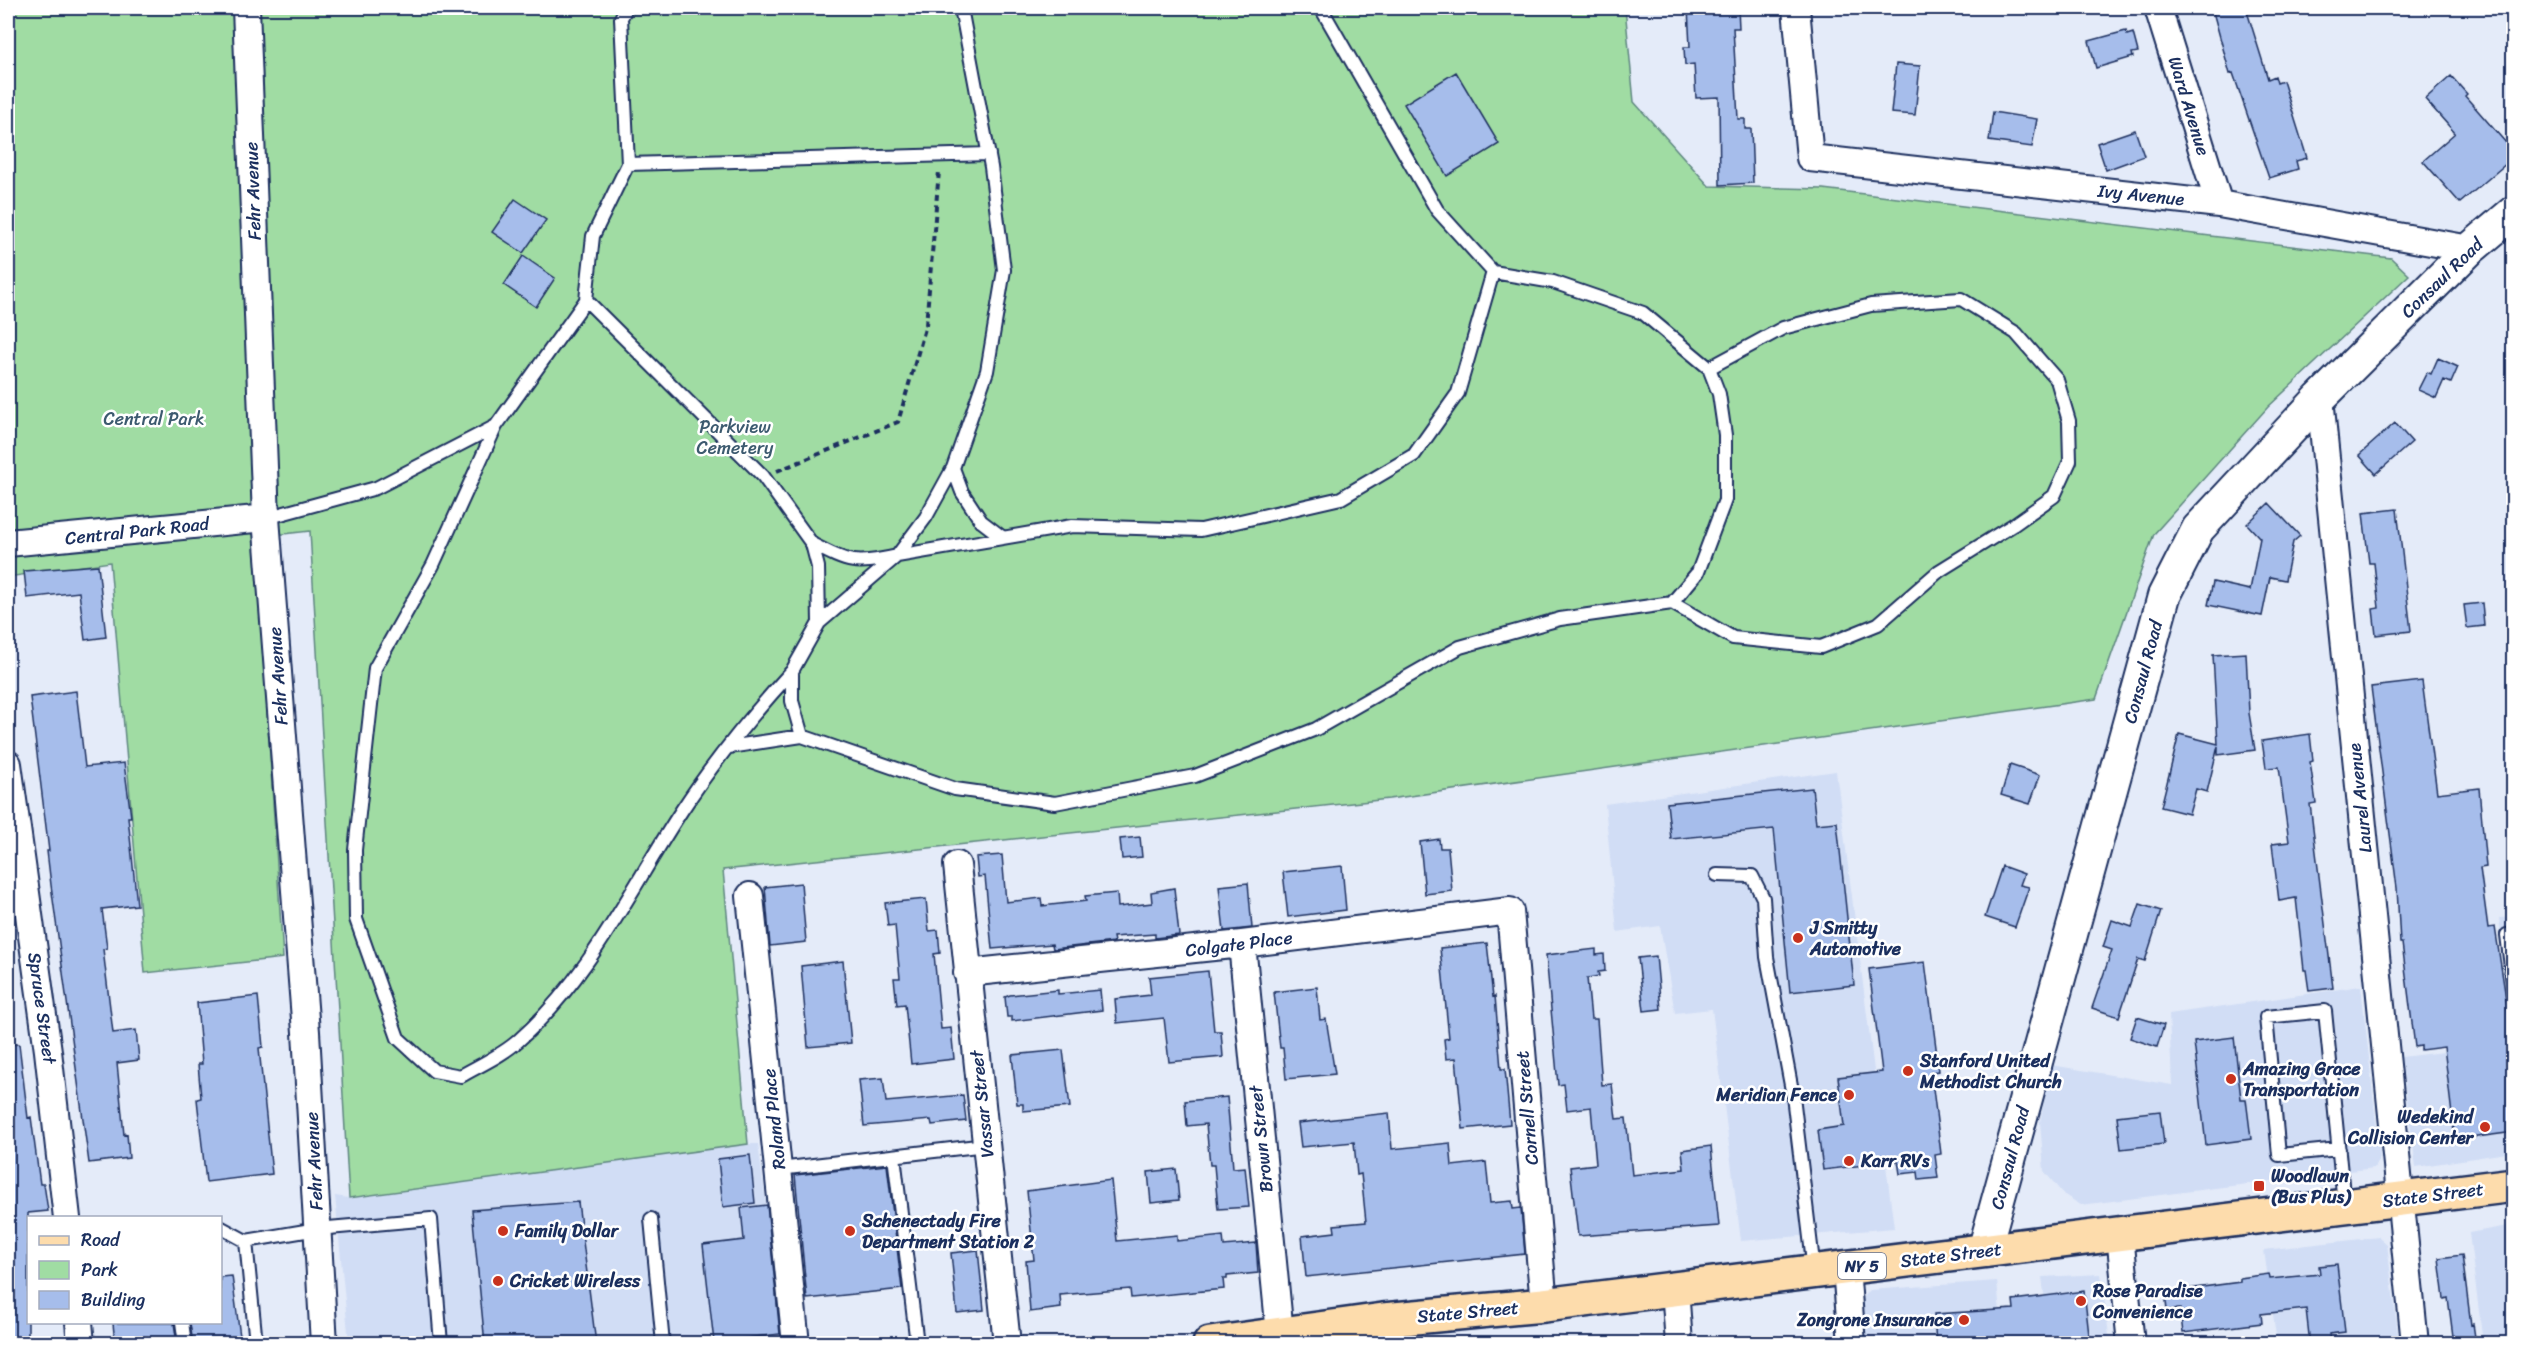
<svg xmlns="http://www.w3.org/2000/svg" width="2521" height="1351" viewBox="0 0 2521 1351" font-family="Sriracha,sans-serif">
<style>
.built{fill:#d1ddf5}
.green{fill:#a0dca3;stroke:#5e8680;stroke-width:1.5}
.building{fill:#a6bdeb;stroke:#1b2f5e;stroke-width:1.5}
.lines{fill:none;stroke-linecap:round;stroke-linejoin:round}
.service-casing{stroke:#1b2f5e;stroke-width:16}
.minor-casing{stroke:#1b2f5e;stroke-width:30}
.tertiary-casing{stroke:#1b2f5e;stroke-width:36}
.primary-casing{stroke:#1b2f5e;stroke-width:38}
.path{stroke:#1b2f5e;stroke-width:4;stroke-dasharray:6 4.5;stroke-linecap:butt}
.service{stroke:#fff;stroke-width:12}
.minor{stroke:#fff;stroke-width:26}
.tertiary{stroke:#fff;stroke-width:32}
.primary{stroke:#fddcac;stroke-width:33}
.poi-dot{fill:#c8321e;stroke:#fff;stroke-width:2}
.labels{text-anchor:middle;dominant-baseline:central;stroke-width:5;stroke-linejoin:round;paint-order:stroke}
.shield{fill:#fff;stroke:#5f6d8e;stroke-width:1.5}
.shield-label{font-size:16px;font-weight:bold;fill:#1b2f5e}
.street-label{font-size:18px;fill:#1b2f5e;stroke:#fff}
.park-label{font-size:18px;fill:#3c5a6f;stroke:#fff}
.poi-label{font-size:18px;font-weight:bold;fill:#1b2f5e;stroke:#fff;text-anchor:start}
</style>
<rect width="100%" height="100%" fill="#e4ebf9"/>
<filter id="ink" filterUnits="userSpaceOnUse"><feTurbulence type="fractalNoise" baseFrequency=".0167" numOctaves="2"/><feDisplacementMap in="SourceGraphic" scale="12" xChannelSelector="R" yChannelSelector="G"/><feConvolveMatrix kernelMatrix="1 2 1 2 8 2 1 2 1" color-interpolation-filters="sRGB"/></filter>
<g filter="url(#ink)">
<path class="built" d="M1836,771L1894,1228L1741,1241L1712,1009L1675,1013L1660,926L1617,932L1605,804Z
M2513,917V1037L2499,918Z
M2361,986L2380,1157L2374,1168L2081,1205L2063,1194L2044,1171L2040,1122L2051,1065L2172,1085L2169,1014Z
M2513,1044V1152L2416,1167L2401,1057Z
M748,1144H758L785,1343H349L335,1196L349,1198Z
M2513,1225V1343H2483L2469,1233Z
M2379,1237L2387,1244L2399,1343H2277L2264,1250Z
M2101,1274L2110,1343H2050L2042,1277Z
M1997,1281L2003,1343H1865L1862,1299L1870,1290Z"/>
<path class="green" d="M8,8H1625L1634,102L1709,186L1823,189L2391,258L2409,275L2268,407L2154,534L2096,699L1389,799L723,870L748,1144L349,1198L310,531L256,537L283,958L145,973L110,562L8,577Z"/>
<path class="building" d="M1688,8H1738L1739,28H1733L1738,119H1745V129H1751L1753,183L1720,185L1719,97L1696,98L1694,64L1685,65L1684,47H1690Z
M2212,8H2246L2268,79L2275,76L2277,83L2283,81L2307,158L2296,161L2298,169L2269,178L2233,73L2230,74Z
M2126,31L2127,35L2133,33L2138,52L2132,53L2133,57L2096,68L2089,41Z
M1896,64L1920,66L1915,115L1891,113Z
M1456,72L1499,144L1447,176L1404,104Z
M2451,76L2467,94L2465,96L2514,152V157L2460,203L2423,161L2455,133L2425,99Z
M1993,112L2037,119L2032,147L1989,141Z
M2135,130L2144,156L2106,170L2097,143Z
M515,199L546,220L523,253L492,232Z
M523,256L555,278L536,307L504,285Z
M2438,358L2458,367L2451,383L2444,380L2436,398L2418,390L2427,372L2431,374Z
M2395,423L2412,442L2376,474L2359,455Z
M2269,503L2300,536L2293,542L2285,580L2270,577L2262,616L2208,605L2213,582L2250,590L2260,538L2247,524Z
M2397,509L2411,631L2376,635L2373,609L2379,608L2374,563H2369L2363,513Z
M98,565L106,637L85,640L79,592L27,598L24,571Z
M2482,603L2484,626L2467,628L2464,605Z
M2246,653L2249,713L2255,750L2218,755V746L2207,792L2196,789L2189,814L2161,807L2179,734L2218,744L2213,655Z
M2422,681L2437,793L2479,788L2486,867L2480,868L2488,928L2495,927L2514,1051V1132L2455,1140L2444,1047L2421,1050V1046L2415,1047L2402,943H2400L2397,888L2371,687Z
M76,691L85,767L124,763L131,817H128L137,905L102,909L107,948L103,949L113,1033L136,1030L139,1060L117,1063L124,1135L127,1134L129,1158L89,1163L51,885L47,851H49L30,697Z
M2310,734L2313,761L2310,762L2316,803L2310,804L2333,988L2309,991L2306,970H2304L2296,898L2279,901L2272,844L2289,842L2279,767L2266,768L2262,741Z
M2010,765L2040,775L2030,804L2001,795Z
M1812,788L1816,824L1837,822L1854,985L1790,992L1774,829L1671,839L1667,803Z
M1140,837L1142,857L1122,859L1120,839Z
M1439,839L1440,848H1448L1452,891L1425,894L1420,842Z
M1002,855L1006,902L1041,898L1042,906L1086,901L1085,896L1117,893L1118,907L1152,903L1151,892L1174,888L1179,935L1155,938V934L1113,937L1114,942L1053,949L1052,944L992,949L985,876L978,877L976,857Z
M1342,866L1346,910L1288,917L1283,872Z
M2002,866L2024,874L2020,885L2029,887L2015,927L1985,917Z
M801,883L806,942L770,946L765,887Z
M1248,883L1252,928L1224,931L1219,886Z
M926,899L929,931L938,930L940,953L934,954L941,1029L951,1028L954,1059L911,1064L905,1004L897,1005L894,978H900L895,925L888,926L885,903Z
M2140,904L2161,911L2145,961L2138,959L2119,1017L2092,1008L2112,950L2103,947L2112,920L2132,927Z
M1487,943L1493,997L1495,996L1501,1069H1505L1510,1124L1463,1129L1456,1058L1446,1059L1444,1039L1449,1038L1440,948Z
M1596,949V955L1604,954L1605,971L1598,972L1599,976L1587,978L1591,1019H1597L1602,1085L1612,1084L1616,1119L1626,1118L1632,1175L1684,1169L1682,1150L1711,1146L1719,1226L1578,1236L1570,1167L1596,1164L1591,1107L1567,1110L1564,1084L1558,1085L1546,955Z
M1656,956L1661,1009L1644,1011L1638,958Z
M843,961L851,1043L808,1047L801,966Z
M1925,962L1939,1071L1931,1072L1941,1154L1935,1155L1938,1178L1919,1180L1918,1172L1900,1174L1898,1161L1823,1170L1818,1130L1844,1126L1838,1077L1882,1072L1869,969Z
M1208,971L1214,1031H1221L1223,1057L1169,1062L1164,1018L1117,1023L1115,999L1151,995L1149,977Z
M1317,987L1320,1020L1326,1019L1335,1074L1286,1079L1283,1048H1280L1274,992Z
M1058,990V994L1100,990L1102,1010L1012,1021V1017H1007L1005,997L1010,995Z
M258,996L263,1047L259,1048L272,1174L206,1182L197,1099L201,1098L198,1064H202L197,1003Z
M2137,1017L2164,1025L2157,1047L2130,1038Z
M2234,1037L2241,1099H2246L2251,1139L2206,1145L2194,1042Z
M19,1044L28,1118L31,1117L40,1184H44L48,1211L28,1213V1336L8,1338V1045Z
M1063,1050L1070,1107L1023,1111V1104H1017L1012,1055Z
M883,1078L886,1102L963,1095L966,1121L932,1125L931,1120L864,1126L859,1080Z
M1227,1097L1233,1168L1245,1167L1249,1207L1218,1209L1214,1165H1210L1206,1124L1187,1126L1185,1101Z
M2160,1111L2164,1144L2121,1149L2117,1116Z
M1389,1113L1392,1149L1450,1143L1452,1166L1486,1162L1490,1203L1512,1201L1513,1209L1521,1208L1525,1254L1306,1277L1302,1236L1335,1232L1334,1225L1366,1222L1361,1174L1357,1175L1354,1142L1301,1147L1298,1123Z
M750,1155L755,1203L723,1207L718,1159Z
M887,1165L902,1289L807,1299L795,1175Z
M1176,1169L1179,1200L1151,1203L1148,1172Z
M1111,1180L1117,1241L1177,1235V1241L1223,1236L1224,1246L1256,1243L1258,1273L1227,1276V1279H1223L1224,1289L1131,1298L1130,1289L1060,1295L1061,1308L1030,1312L1026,1261L1034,1260L1027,1191Z
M578,1202L596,1344H485L472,1210Z
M767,1205L780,1334L714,1342L703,1245L744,1240L741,1208Z
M978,1250L984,1310L957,1313L951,1253Z
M2462,1255L2471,1325L2473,1324L2476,1344H2454L2448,1298L2444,1299L2439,1258Z
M2337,1264L2345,1332L2329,1334L2330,1344H2310L2306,1309L2261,1314L2262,1323L2183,1333L2180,1309L2167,1310L2165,1292L2240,1282V1278L2269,1274L2270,1279L2320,1274L2319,1266Z
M232,1276L241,1344H193L190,1323H220V1277Z
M2084,1291L2090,1344H1936L1934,1314L2014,1309L2013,1300Z
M113,1323H174L177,1344H115Z"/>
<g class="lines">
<defs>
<path id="service" d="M961,8L991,167L1004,270L987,371L953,468L962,492L981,521L1002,537
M628,164L989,154
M586,300L763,476L812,544L818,567L819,623
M496,426L433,565L375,668L355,850L356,919L398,1038L434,1071L461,1076C480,1065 503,1055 519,1040C590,977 631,888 682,810C714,761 752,715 792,671
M266,518L376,488L496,426L586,300L593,236L628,164L621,18L626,8
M812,544C851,564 854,565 897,556L926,517L953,468
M1672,603L1733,638L1821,647L1878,624L1939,571L2013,525L2054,496L2070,461L2069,421L2057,380L2016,333L1961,299L1871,305L1783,328L1709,368
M802,736L792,701V671L819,623L897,556L1072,526L1201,530L1341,498L1414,455L1458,393L1493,272L1437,210L1321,8
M729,747L802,736L955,789L1055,803L1195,776L1316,729L1460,647L1560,619L1672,603L1698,572L1725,500V435L1719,394L1709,368L1643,313L1553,282L1493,272
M1717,875L1752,876L1763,898L1767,957L1793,1096L1814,1271
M2514,934L2507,935L2514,990
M2339,1149L2279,1155L2266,1017L2325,1011L2344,1204
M894,1156L917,1344
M779,1169L986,1145
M651,1219L663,1344
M220,1227L246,1241L317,1229L431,1219L441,1344
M246,1241L256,1344
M182,1322L185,1344"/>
<path id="minor" d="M246,8L266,518L306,1032L324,1344
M1796,8L1810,158L2219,204L2470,249
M2158,8L2219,204
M2320,398L2415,1344
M8,543L266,518
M8,764L48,1051L67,1218
M957,865L1007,1344
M750,896L796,1344
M1242,944L1280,1334
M967,973L1242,944L1510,911L1544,1305
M2120,1235L2131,1344
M1846,1268L1852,1344
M1675,1288L1679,1344
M1383,1320L1386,1344
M79,1322L81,1344"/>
<path id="tertiary" d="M1984,1251L2164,596L2198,529L2320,398L2470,249L2514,212"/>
<path id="primary" d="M1210,1344L1383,1320L1544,1305L2514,1185"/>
</defs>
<use href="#service" class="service-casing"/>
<use href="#minor" class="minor-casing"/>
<use href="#tertiary" class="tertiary-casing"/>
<use href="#primary" class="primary-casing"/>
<path class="path" d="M777,471L898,422L926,325L939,171"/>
<use href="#service" class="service"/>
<use href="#minor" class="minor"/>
<use href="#tertiary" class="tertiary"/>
<use href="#primary" class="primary"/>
</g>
</g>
<g class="poi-dot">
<circle cx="1798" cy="938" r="6"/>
<circle cx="1908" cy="1071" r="6"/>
<circle cx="2231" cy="1079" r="6"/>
<circle cx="1849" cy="1095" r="6"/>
<circle cx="2485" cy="1127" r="6"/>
<circle cx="1849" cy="1161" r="6"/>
<rect x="2253" y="1180" width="12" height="12" rx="3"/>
<circle cx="503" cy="1231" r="6"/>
<circle cx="850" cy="1231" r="6"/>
<circle cx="498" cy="1281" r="6"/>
<circle cx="2081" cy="1301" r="6"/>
<circle cx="1964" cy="1320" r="6"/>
</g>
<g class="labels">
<rect class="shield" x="1838" y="1253" width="48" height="26" rx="4.5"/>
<g class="shield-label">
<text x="1862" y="1266">NY 5</text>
</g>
<g class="street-label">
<text transform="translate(2189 106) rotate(73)">Ward Avenue</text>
<text transform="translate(253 191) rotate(-92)">Fehr Avenue</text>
<text transform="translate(2141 195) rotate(6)">Ivy Avenue</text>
<text transform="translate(2442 278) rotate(-44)">Consaul Road</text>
<text transform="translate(137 531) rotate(-6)">Central Park Road</text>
<text transform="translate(2143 672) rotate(-75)">Consaul Road</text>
<text transform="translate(278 676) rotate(-94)">Fehr Avenue</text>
<text transform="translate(2360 798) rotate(-96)">Laurel Avenue</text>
<text transform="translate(1239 944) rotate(-7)">Colgate Place</text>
<text transform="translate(42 1008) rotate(82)">Spruce Street</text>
<text transform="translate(982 1104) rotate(-96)">Vassar Street</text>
<text transform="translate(1527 1108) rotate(-95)">Cornell Street</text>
<text transform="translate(774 1119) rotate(-96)">Roland Place</text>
<text transform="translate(1261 1139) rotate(-96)">Brown Street</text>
<text transform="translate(2010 1158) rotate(-75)">Consaul Road</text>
<text transform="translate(314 1161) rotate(-93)">Fehr Avenue</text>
<text transform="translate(2433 1195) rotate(-7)">State Street</text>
<text transform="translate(1951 1255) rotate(-7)">State Street</text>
<text transform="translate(1468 1312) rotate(-5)">State Street</text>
</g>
<g class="park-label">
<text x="154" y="419">Central Park</text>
<text x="735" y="427">Parkview<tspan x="735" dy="21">Cemetery</tspan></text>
</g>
<g class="poi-label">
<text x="1810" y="928">J Smitty<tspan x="1810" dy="21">Automotive</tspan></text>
<text x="1920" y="1061">Stanford United<tspan x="1920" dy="21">Methodist Church</tspan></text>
<text x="2243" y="1069">Amazing Grace<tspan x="2243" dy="21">Transportation</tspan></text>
<text x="1837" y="1095" text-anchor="end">Meridian Fence</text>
<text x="2473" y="1117" text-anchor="end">Wedekind<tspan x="2473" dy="21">Collision Center</tspan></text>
<text x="1861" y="1161">Karr RVs</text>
<text x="2271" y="1176">Woodlawn<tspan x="2271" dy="21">(Bus Plus)</tspan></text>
<text x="862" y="1221">Schenectady Fire<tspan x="862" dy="21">Department Station 2</tspan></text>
<text x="515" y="1231">Family Dollar</text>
<text x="510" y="1281">Cricket Wireless</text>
<text x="2093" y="1291">Rose Paradise<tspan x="2093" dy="21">Convenience</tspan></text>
<text x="1952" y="1320" text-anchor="end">Zongrone Insurance</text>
</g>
</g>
<rect width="2521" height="1351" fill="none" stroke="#fff" stroke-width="30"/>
<rect x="15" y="15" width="2491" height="1321" fill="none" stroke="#1b2f5e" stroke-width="2" filter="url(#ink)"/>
<rect x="27" y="1216" width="195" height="108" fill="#ffffff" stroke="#a4acbf" stroke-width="1.5"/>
<rect x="39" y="1236" width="30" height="9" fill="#fddcac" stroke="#a4acbf" stroke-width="1.5"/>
<text x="81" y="1246" font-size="18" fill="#1b2f5e">Road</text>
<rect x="39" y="1261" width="30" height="18" fill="#a0dca3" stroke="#a4acbf" stroke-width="1.5"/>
<text x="81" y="1276" font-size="18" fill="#1b2f5e">Park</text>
<rect x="39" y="1291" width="30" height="18" fill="#a6bdeb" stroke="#a4acbf" stroke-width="1.5"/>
<text x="81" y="1306" font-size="18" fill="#1b2f5e">Building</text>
</svg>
